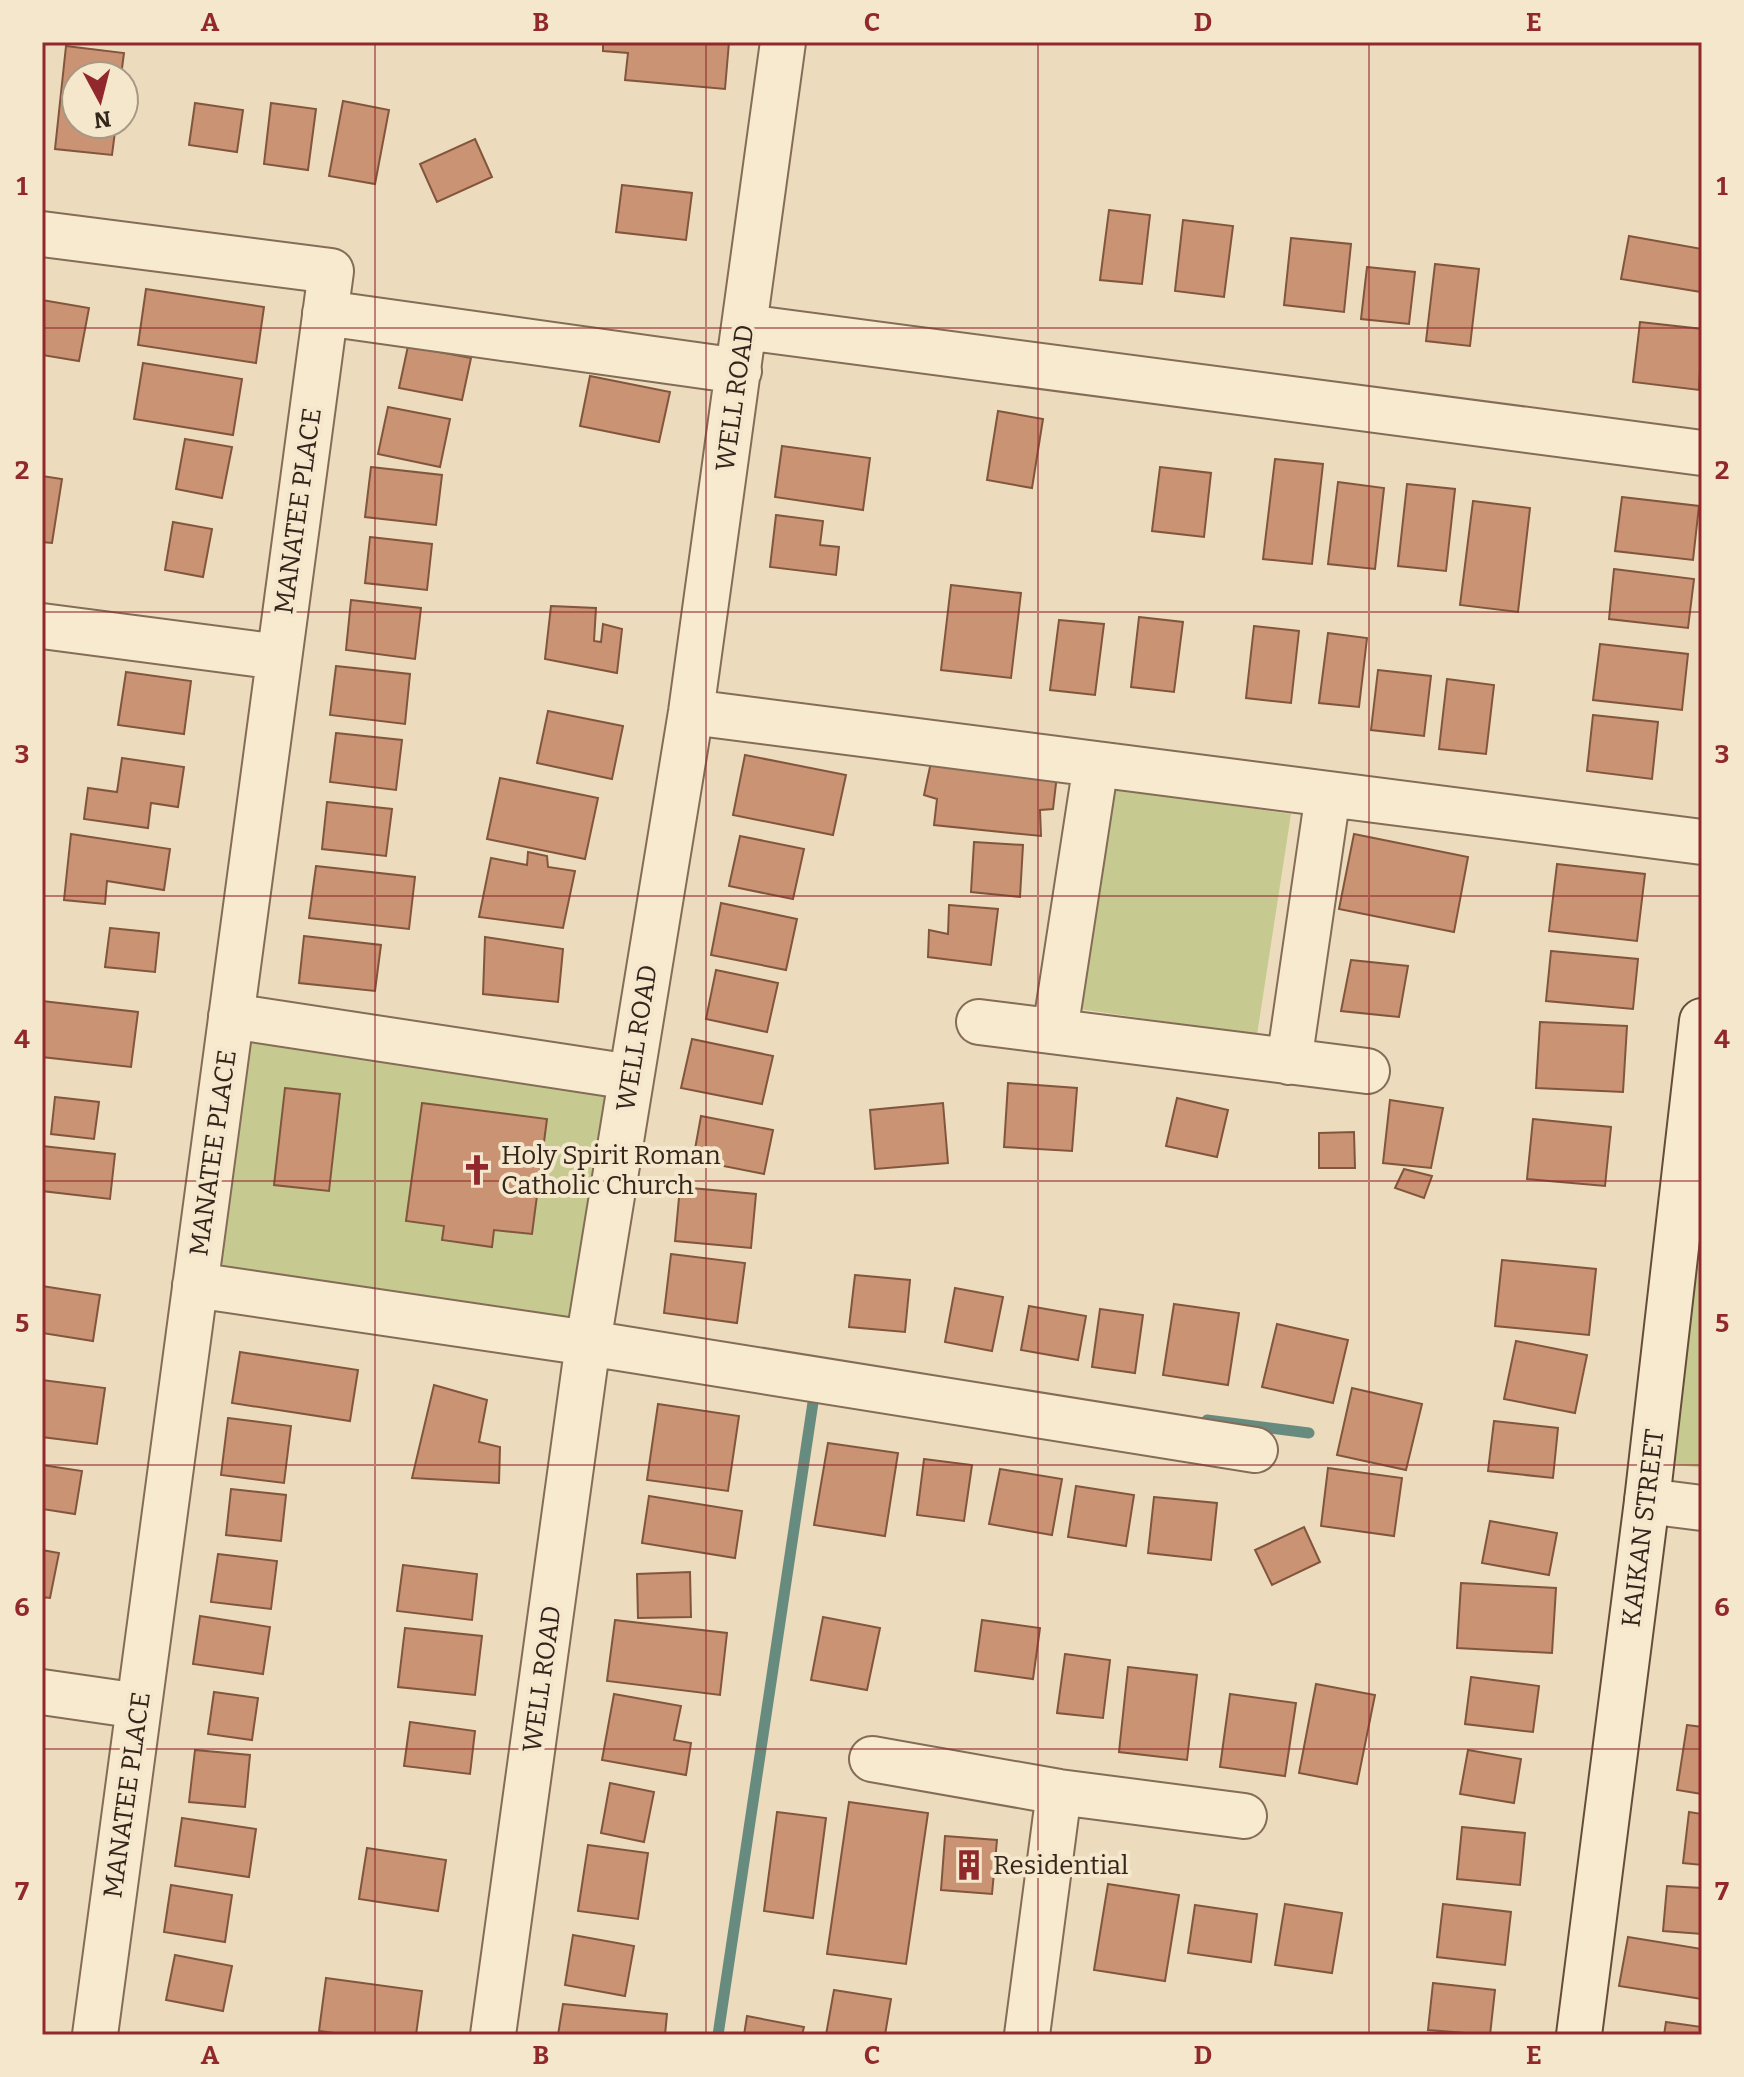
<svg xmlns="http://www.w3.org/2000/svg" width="1744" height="2077" viewBox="0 0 1744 2077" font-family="Bitter,serif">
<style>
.green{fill:#c6ca91;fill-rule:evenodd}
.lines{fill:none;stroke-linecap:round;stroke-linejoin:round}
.stream{stroke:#688b80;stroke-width:11}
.building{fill:#ca9373;stroke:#82553d;stroke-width:2}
.street-casing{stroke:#846c56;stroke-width:48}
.secondary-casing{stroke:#654d3a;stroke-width:48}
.street{stroke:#f8eacf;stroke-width:44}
.secondary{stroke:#f8eacf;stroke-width:44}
.grid{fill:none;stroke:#91282d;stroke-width:2;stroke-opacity:0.55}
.labels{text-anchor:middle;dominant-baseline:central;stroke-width:8;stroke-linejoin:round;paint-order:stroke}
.street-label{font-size:26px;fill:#33251b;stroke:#f4e7cc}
.poi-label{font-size:26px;fill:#33251b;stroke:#f4e7cc;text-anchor:start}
.neatline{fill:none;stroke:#91282d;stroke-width:3}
.grid-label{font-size:26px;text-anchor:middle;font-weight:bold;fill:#91282d}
</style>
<rect width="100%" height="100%" fill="#ecdcbd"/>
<path class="green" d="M1112,788L1291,814L1257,1035L1079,1009Z
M250,1033L613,1087L575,1319L213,1267ZM422,1103L547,1119L532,1234L494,1230L491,1247L442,1241L444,1226L406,1221Z
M1691,1267L1702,1268V1468L1665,1463Z"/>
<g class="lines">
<path class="stream" d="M1207,1420L1309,1433
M718,2035L815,1389"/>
</g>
<path class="building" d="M603,42H729L725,89L625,80L628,53L603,51Z
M66,46L124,53L121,76H76V124H116L112,155L55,149Z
M343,101L389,110L375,184L329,176Z
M195,103L243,110L237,152L189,145Z
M271,103L316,109L308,170L264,164Z
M475,139L492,177L437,202L420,164Z
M622,185L692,193L686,240L616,232Z
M1109,210L1150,215L1142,284L1100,280Z
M1183,220L1233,226L1224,297L1175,291Z
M1629,236L1702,249L1701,292L1621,279Z
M1291,238L1351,244L1344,312L1284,305Z
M1435,264L1479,269L1470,346L1426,341Z
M1367,267L1415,272L1409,324L1361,319Z
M146,289L264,307L256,363L138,345Z
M42,300L89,308L79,361L42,355Z
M1640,322L1702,329L1699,390L1633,382Z
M408,346L471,358L462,400L399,388Z
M143,363L242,379L233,435L134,419Z
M590,376L670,392L659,442L580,426Z
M388,407L450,419L440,467L378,454Z
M998,411L1043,419L1032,488L987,480Z
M185,439L232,447L222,498L176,489Z
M782,446L870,458L863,510L775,497Z
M1275,459L1323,464L1312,564L1263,559Z
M371,467L442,475L436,525L365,517Z
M1160,467L1211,473L1204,537L1152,531Z
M42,476L62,479L52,543L42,542Z
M1338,482L1384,488L1375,569L1328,564Z
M1407,484L1455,489L1446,571L1398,566Z
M1622,497L1699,506L1693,560L1615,551Z
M1473,501L1530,508L1518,612L1460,605Z
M776,515L823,521L820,545L839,547L836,575L770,567Z
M173,522L212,529L203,577L165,570Z
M370,537L432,544L427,590L365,583Z
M1614,569L1694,579L1688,628L1609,619Z
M951,585L1021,593L1011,678L941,670Z
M351,600L421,608L415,659L346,650Z
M551,606L596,608L594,641L601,642L603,624L622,629L617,673L545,659Z
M1139,617L1183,622L1174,692L1131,687Z
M1059,620L1104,624L1095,695L1050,690Z
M1254,626L1299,631L1291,703L1246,698Z
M1328,633L1367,638L1359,707L1319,703Z
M1600,644L1688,654L1682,710L1593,700Z
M336,666L410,674L405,724L330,715Z
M1378,670L1431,676L1424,736L1371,730Z
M126,672L191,681L184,734L118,725Z
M1447,679L1494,685L1486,754L1439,749Z
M548,711L623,726L612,779L537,763Z
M1593,715L1658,722L1652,779L1587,771Z
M336,733L402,740L396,790L330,782Z
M745,755L846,775L833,835L733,815Z
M122,758L184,767L178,807L151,803L148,828L84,819L88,788L117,792Z
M931,762L1057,775L1053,809L1040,810L1041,836L934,825L937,799L924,795Z
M500,778L598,798L585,859L487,839Z
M327,802L392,809L386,856L322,849Z
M71,834L170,849L164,890L107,881L105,904L64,900Z
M1354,834L1468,857L1454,932L1339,909Z
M740,836L804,849L793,899L729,886Z
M974,842L1023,845L1020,897L971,892Z
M528,852L547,856L548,867L575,871L563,928L479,917L491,858L527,865Z
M1557,864L1645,874L1637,941L1549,931Z
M316,866L415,877L409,929L309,918Z
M721,903L797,919L786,970L711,955Z
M949,905L998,909L991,965L928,957L929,930L948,934Z
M110,928L159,933L155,972L105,967Z
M304,936L381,945L375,991L299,983Z
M485,937L563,949L558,1002L483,994Z
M1551,951L1638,959L1633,1009L1546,1001Z
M1351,960L1408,966L1399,1017L1341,1011Z
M716,970L778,983L767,1032L706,1019Z
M42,1001L138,1012L131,1067L42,1057Z
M1540,1022L1627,1026L1623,1092L1536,1088Z
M692,1039L773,1056L762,1104L681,1088Z
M1008,1083L1077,1088L1072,1151L1004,1147Z
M285,1088L340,1094L329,1191L274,1185Z
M55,1097L99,1102L94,1139L51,1134Z
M1177,1098L1228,1110L1217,1157L1166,1146Z
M1390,1100L1443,1108L1431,1168L1383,1163Z
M422,1103L547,1119L532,1234L494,1230L492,1247L442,1240L444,1226L406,1221Z
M943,1103L948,1163L875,1169L870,1110Z
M701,1116L773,1130L764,1174L693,1160Z
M1533,1119L1611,1127L1605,1186L1527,1179Z
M1354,1132L1355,1168H1319V1133Z
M42,1146L115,1154L110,1199L42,1191Z
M1404,1169L1432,1176L1424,1198L1395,1188Z
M680,1187L756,1194L751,1248L675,1241Z
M671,1254L745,1263L737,1323L664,1313Z
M1502,1260L1596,1269L1589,1335L1495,1326Z
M855,1275L910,1280L905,1332L849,1327Z
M42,1286L100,1295L93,1341L42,1333Z
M955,1288L1003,1297L992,1351L945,1342Z
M1174,1304L1239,1313L1228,1385L1163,1375Z
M1029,1306L1086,1316L1078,1360L1021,1350Z
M1100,1309L1143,1315L1135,1373L1092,1367Z
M1277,1324L1348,1340L1333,1403L1262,1387Z
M1516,1341L1587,1355L1575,1413L1504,1399Z
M240,1352L358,1370L350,1421L232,1403Z
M42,1380L105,1388L97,1444L42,1437Z
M434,1385L487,1400L479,1442L500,1447L499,1483L412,1478Z
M1352,1388L1422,1404L1406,1470L1337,1455Z
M658,1404L739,1416L728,1491L647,1480Z
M228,1418L291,1426L284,1483L221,1475Z
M1494,1421L1558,1428L1553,1478L1488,1471Z
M828,1443L898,1453L885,1536L814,1525Z
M924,1459L972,1465L964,1521L917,1515Z
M42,1465L82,1471L75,1514L42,1509Z
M1328,1468L1402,1478L1394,1536L1321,1526Z
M1000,1469L1062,1479L1052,1535L989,1524Z
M1076,1486L1134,1495L1126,1546L1068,1537Z
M231,1489L286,1495L281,1541L226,1535Z
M649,1496L742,1511L735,1558L642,1543Z
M1154,1497L1217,1503L1211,1560L1148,1553Z
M1490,1521L1557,1533L1549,1575L1482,1563Z
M1304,1527L1320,1562L1272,1585L1255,1550Z
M42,1550L59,1553L50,1598L42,1597Z
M218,1554L277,1561L271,1609L211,1602Z
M403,1565L477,1574L472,1620L397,1611Z
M690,1572L691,1617L638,1618L637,1574Z
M1461,1583L1556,1588L1552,1653L1457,1648Z
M200,1616L270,1627L263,1674L193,1664Z
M823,1617L880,1628L867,1690L811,1680Z
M615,1620L727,1633L720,1695L607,1681Z
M982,1620L1040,1628L1033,1679L975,1671Z
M405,1628L482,1636L475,1695L398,1687Z
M1065,1654L1110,1660L1103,1718L1057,1713Z
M1128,1667L1197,1675L1187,1760L1119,1752Z
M1471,1677L1539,1686L1533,1732L1465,1724Z
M1316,1684L1375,1695L1357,1784L1299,1773Z
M214,1692L258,1698L252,1740L208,1734Z
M614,1694L681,1706L674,1740L691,1743L686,1775L602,1760Z
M1230,1694L1296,1703L1285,1776L1220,1767Z
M410,1722L475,1731L470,1774L404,1766Z
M1687,1725L1702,1727V1794L1677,1790Z
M195,1750L250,1755L245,1807L189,1802Z
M1468,1750L1521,1759L1514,1803L1460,1794Z
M610,1783L654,1792L644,1842L601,1833Z
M849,1802L928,1813L906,1964L827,1954Z
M777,1812L826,1818L813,1918L764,1911Z
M1689,1812L1702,1814V1865L1683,1863Z
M182,1818L256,1829L249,1877L175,1866Z
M1462,1827L1525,1833L1520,1885L1457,1879Z
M945,1836L997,1840L992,1894L941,1890Z
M588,1845L648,1853L638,1919L578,1911Z
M367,1848L446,1860L438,1911L359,1899Z
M1108,1884L1179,1895L1165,1981L1094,1970Z
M171,1885L232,1895L225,1942L164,1932Z
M1667,1886L1702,1888V1934L1663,1931Z
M1285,1904L1342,1913L1332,1973L1275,1965Z
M1443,1904L1511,1912L1505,1965L1437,1957Z
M1195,1905L1257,1914L1251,1962L1188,1953Z
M573,1935L634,1946L625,1996L565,1985Z
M1628,1937L1702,1949V1999L1619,1986Z
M175,1955L232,1966L223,2011L166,2000Z
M326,1978L422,1991L416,2035H350L319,2031Z
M1433,1983L1495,1990L1490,2035L1428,2030Z
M834,1990L891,1999L885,2035H826Z
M563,2004L667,2014L665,2035H558Z
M747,2016L804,2027L802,2035H744Z
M1666,2022L1702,2027V2035H1664Z"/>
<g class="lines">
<defs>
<path id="street" d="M42,234L331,271L95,2035
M325,313L739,371
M745,327L1702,453
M42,626L279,657
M691,712L1702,842
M231,1016L631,1077
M979,1022L1367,1071
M1055,1031L1096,764
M1289,1062L1328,794
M195,1285L588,1343L1255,1450
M1647,1501L1702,1508
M42,1692L139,1706
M872,1759L1059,1792L1244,1816
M493,2035L588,1343L691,712L783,42
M1027,2035L1059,1792"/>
<path id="secondary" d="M1579,2035L1647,1501L1702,1021"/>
</defs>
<use href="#street" class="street-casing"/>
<use href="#secondary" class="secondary-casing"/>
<use href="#street" class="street"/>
<use href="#secondary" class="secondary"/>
</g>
<path class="grid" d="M375,42V2035M706,42V2035M1038,42V2035M1369,42V2035M42,328H1702M42,612H1702M42,896H1702M42,1181H1702M42,1465H1702M42,1749H1702"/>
<defs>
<symbol id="church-bare" viewBox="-9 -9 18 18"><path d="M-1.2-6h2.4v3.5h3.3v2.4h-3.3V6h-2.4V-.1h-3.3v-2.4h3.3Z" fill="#91282d" stroke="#f4e7cc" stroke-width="2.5" paint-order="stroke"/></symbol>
<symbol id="building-bare" viewBox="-9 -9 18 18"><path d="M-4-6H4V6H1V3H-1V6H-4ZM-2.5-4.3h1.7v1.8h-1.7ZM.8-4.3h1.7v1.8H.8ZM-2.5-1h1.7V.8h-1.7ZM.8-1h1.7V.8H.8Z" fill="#91282d" stroke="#f4e7cc" stroke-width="2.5" paint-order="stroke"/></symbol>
</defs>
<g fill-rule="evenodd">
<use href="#church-bare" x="455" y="1148" width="44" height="44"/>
<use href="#building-bare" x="947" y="1843" width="44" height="44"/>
</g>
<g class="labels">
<g class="street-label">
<text transform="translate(735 398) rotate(-82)">WELL ROAD</text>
<text transform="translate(298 511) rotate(-82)">MANATEE PLACE</text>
<text transform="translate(637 1038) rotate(-81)">WELL ROAD</text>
<text transform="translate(213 1153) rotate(-82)">MANATEE PLACE</text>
<text transform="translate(1643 1528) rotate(-83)">KAIKAN STREET</text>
<text transform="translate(542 1679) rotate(-82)">WELL ROAD</text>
<text transform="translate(127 1795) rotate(-82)">MANATEE PLACE</text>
</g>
<g class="poi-label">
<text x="501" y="1155">Holy Spirit Roman<tspan x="501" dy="30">Catholic Church</tspan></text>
<text x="993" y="1865">Residential</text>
</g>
</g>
<rect width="1744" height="2077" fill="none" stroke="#f4e7cc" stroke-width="88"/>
<g transform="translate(100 100) rotate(173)"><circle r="38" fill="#f4e7cc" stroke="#a79985" stroke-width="2"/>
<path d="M0-6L14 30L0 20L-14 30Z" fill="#91282d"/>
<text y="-12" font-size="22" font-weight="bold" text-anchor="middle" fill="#33251b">N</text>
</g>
<rect x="44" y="44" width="1656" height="1989" class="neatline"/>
<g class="grid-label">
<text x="210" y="31">A</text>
<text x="541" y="31">B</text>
<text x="872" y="31">C</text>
<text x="1203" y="31">D</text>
<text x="1534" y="31">E</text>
<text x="22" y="195">1</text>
<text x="1722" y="195">1</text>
<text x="22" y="479">2</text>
<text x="1722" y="479">2</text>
<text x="22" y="763">3</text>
<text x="1722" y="763">3</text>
<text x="22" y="1048">4</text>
<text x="1722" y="1048">4</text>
<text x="22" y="1332">5</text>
<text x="1722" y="1332">5</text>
<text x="22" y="1616">6</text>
<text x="1722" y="1616">6</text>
<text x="22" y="1900">7</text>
<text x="1722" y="1900">7</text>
<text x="210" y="2064">A</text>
<text x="541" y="2064">B</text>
<text x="872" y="2064">C</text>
<text x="1203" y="2064">D</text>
<text x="1534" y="2064">E</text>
</g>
</svg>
